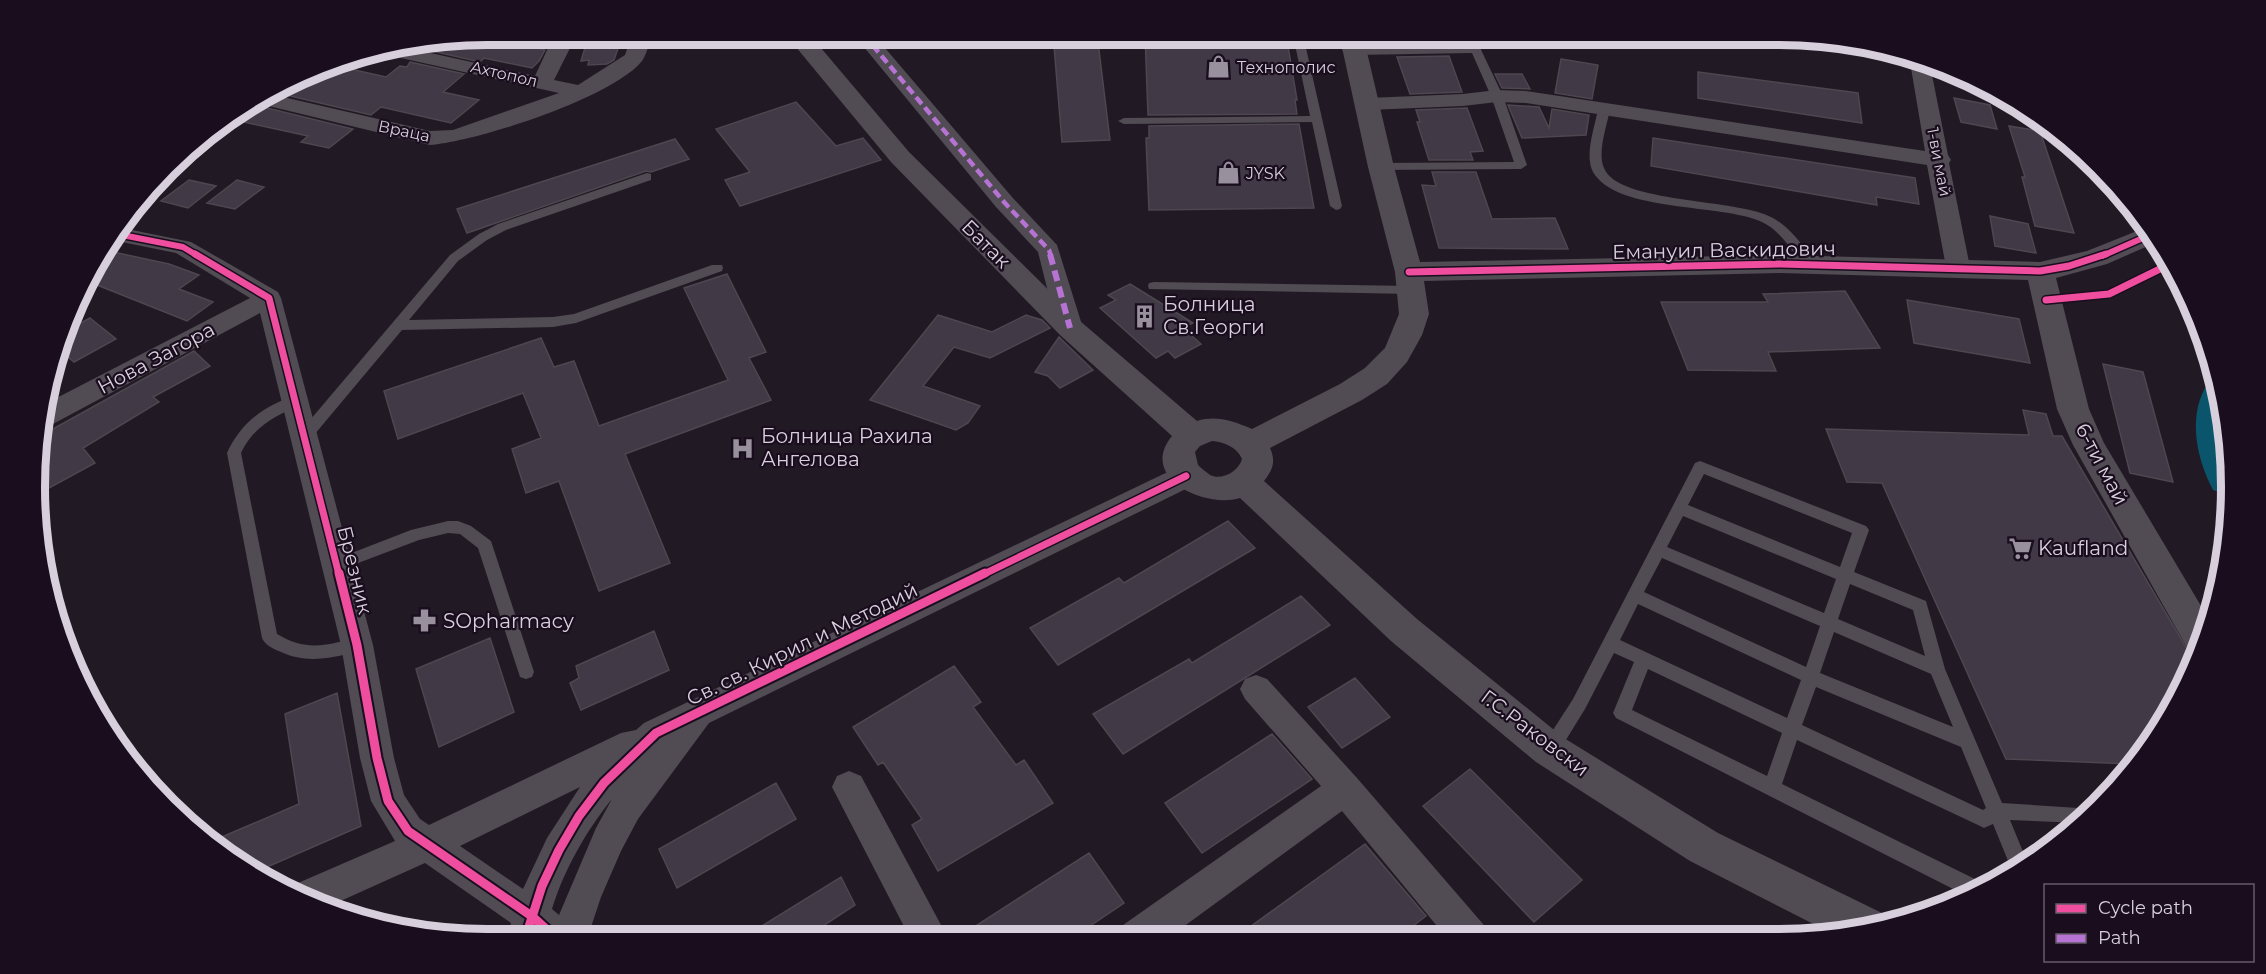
<svg xmlns="http://www.w3.org/2000/svg" width="2266" height="974" viewBox="0 0 2266 974" font-family="Montserrat,sans-serif">
<style>
.lines{fill:none;stroke-linecap:round;stroke-linejoin:round}
.river{fill:#0a556b;fill-rule:evenodd}
.building{fill:#413945;stroke:#4d4750;stroke-width:1.5}
.lane{fill:#514b53;fill-rule:evenodd}
.street{fill:#514b53;fill-rule:evenodd}
.secondary{fill:#514b53;fill-rule:evenodd}
.quiet-far1{stroke:#b673d3;stroke-width:4.5;stroke-dasharray:9 4.5;stroke-linecap:butt}
.quiet{stroke:#b673d3;stroke-width:6;stroke-dasharray:11 6;stroke-linecap:butt}
.cycleway-far2-casing{stroke:#190d1e;stroke-width:9}
.cycleway-far1-casing{stroke:#190d1e;stroke-width:10}
.cycleway-casing{stroke:#190d1e;stroke-width:13}
.cycleway-far2{stroke:#ef4d9e;stroke-width:6}
.cycleway-far1{stroke:#ef4d9e;stroke-width:7}
.cycleway{stroke:#ef4d9e;stroke-width:9}
.labels{text-anchor:middle;dominant-baseline:central;stroke-width:4.5;stroke-linejoin:round;paint-order:stroke}
.far-poi-label{font-size:16px;fill:#d8cfdc;stroke:#190d1e;text-anchor:start}
.far-street-label{font-size:16px;fill:#d8cfdc;stroke:#190d1e}
.street-label{font-size:20px;fill:#d8cfdc;stroke:#190d1e}
.poi-label{font-size:20px;fill:#d8cfdc;stroke:#190d1e;text-anchor:start}
.rim{fill:none;stroke:#d8cfdc;stroke-width:8}
</style>
<rect width="100%" height="100%" fill="#211a24"/>
<g class="lines">
<path class="river" d="M2219,384L2231,458L2229,495L2213,490C2197,460 2188,419 2205,388Z"/>
</g>
<path class="building" d="M589,34H623L614,60L607,64L588,65L589,60L581,61Z
M1053,34H1097L1110,140L1062,142Z
M1145,34H1286L1297,100H1295L1297,114L1148,115Z
M1388,34H1441L1445,45L1393,46Z
M465,38L505,41L545,50L539,61L532,68L484,58L480,62L419,48L421,45Z
M1449,56L1462,92L1410,94L1397,57Z
M1561,59L1598,65L1592,99L1555,93Z
M410,62L464,74L443,92L479,100L451,123L381,107L371,115L269,91L328,64L386,77L400,66L407,67Z
M1698,72L1858,93L1862,123L1698,98Z
M1495,74H1522L1530,89L1502,88Z
M1954,98L1990,105L1997,129L1961,122Z
M796,102L836,146L863,138L881,160L740,206L725,180L750,172L716,129Z
M251,104L353,129L329,148L301,142L308,136L230,119Z
M1508,105L1539,107L1549,128L1552,109L1589,115L1586,135L1522,138Z
M1467,108L1483,151L1470,152L1473,160H1429L1417,122H1420L1416,110Z
M1299,124L1314,208L1149,210L1146,138H1149V126Z
M2009,126L2040,131L2074,233L2035,226L2022,177H2025Z
M1653,138L1915,178L1919,204L1876,197L1877,205L1651,166Z
M675,139L689,159L651,172L646,171L467,233L457,209Z
M1432,172H1476L1492,219L1555,218L1568,249L1439,248L1422,185L1436,186Z
M189,180L216,186L188,208L161,201Z
M237,180L264,187L235,209L207,203Z
M1990,216L2028,224L2036,253L1995,246Z
M104,250L169,264L199,275L179,289L213,302L187,321L87,281L95,261Z
M727,274L766,352L749,358L771,400L625,454L670,563L599,591L559,481L526,493L512,449L541,438L523,393L398,439L384,391L541,338L554,367L574,361L599,426L728,380L684,288Z
M1130,284L1193,323L1183,328L1201,344L1175,358L1168,351L1156,358L1100,308L1116,300L1108,295Z
M1845,291L1880,348L1768,352L1776,371L1688,370L1661,302H1768L1763,294Z
M1907,300L2019,319L2030,363L1914,343Z
M938,315L992,332L1026,315L1042,320L1050,328L990,358L954,347L923,386L980,406L968,423L956,430L870,400Z
M90,318L116,339L74,362L61,351L70,329Z
M1059,337L1093,370L1060,388L1048,376L1035,372Z
M194,351L210,366L153,397L159,402L83,448L95,463L49,488L41,478L42,435Z
M2103,364L2143,372L2173,482L2130,473Z
M2023,410L2046,414L2053,436H2062L2194,661L2155,739L2133,764L2006,759L1882,483L1847,482L1826,429L2029,435Z
M1228,521L1255,548L1058,665L1030,628L1119,578L1124,583Z
M1301,596L1330,625L1123,754L1093,714L1189,659L1192,663Z
M654,631L669,670L581,710L570,683L579,678L576,666Z
M490,638L514,712L439,747L416,669Z
M954,666L981,702L973,707L1016,765L1024,760L1053,803L938,871L912,825L922,819L883,762L878,765L853,727Z
M1355,678L1390,717L1342,748L1308,707Z
M337,693L361,826L253,873L210,842L299,804L285,714Z
M1272,734L1312,779L1202,853L1165,803Z
M1470,769L1582,880L1534,922L1423,806Z
M776,783L796,819L677,888L659,849Z
M1365,844L1426,916L1399,937H1236Z
M1089,853L1124,903L1072,938H957Z
M841,877L855,905L803,939H741Z"/>
<g class="lines">
<path class="lane" d="M1293,35H1303L1342,206L1340,209L1336,210L1330,206L1312,122L1124,124L1118,121L1124,118L1310,116Z
M1464,35H1474L1503,96L1527,165L1521,169L1377,170L1375,167L1381,163L1514,162L1491,96L1472,53L1355,55L1350,52L1355,49L1469,47Z
M1604,106L1610,109C1607,126 1597,152 1604,168C1618,204 1738,198 1773,218C1791,228 1805,248 1816,265L1815,268H1805C1793,252 1781,231 1762,222C1721,203 1617,213 1593,172C1584,155 1595,127 1598,109Z
M647,173L651,174V180L506,230L487,240L458,261L409,320L553,317L574,314L712,265H722L723,268L722,271L576,323L553,327L402,330L309,441H299L297,437L299,433L450,255L479,234L498,224Z
M1154,282L1411,286L1418,290L1411,294L1149,289L1148,286L1149,283Z
M295,396L300,397L302,401L300,405C275,416 253,427 241,453L277,634C299,647 315,648 339,642C347,640 355,637 363,640L365,645L363,650L357,652C330,658 307,664 281,652C273,649 265,645 262,638L227,453C240,424 264,405 295,396Z
M1700,461L1866,526L1869,530L1854,572L1926,601L1945,669L2002,803L2094,809L2081,823L2010,820L2026,859L2011,868L1993,824L1984,828L1978,825L1797,740L1782,784L1983,883L1984,886L1967,896L1616,718L1613,713L1634,662L1614,653L1585,709L1556,756L1550,758L1544,756L1541,750L1544,744L1573,699L1695,463ZM1704,474L1852,533L1840,567L1688,505ZM1683,516L1836,579L1824,613L1667,547ZM1662,558L1820,626L1806,667L1644,592ZM1850,584L1913,610L1925,656L1838,619ZM1638,604L1801,680L1787,718L1620,640ZM1834,632L1931,674L1953,727L1820,673ZM1648,669L1782,733L1767,776L1632,710ZM1816,687L1961,747L1986,808L1983,810L1802,725Z
M448,521H458L471,526L491,541L534,672L532,677L526,679L520,677L478,548L460,534L448,533L419,540L337,571L331,569L329,565L331,561L411,530Z"/>
<path class="street" d="M554,35H574L571,46L554,80L578,85L625,55L632,35H652C649,43 647,54 642,61C612,98 478,141 430,145L252,102L266,93L430,131L453,130L559,93L392,56L383,52L408,48L535,76Z
M854,35H874L1012,197L1057,245L1083,328L1079,334L1070,337L1061,334L1057,328L1038,252L996,207Z
M1909,56L1929,60L1948,155L1951,160L1949,163L1970,267L1967,273L1958,275L1949,273L1946,267L1927,165L1526,103L1497,102L1463,106L1368,110L1361,108L1357,104L1361,100L1368,98L1463,94L1497,90L1526,91L1925,151Z
M122,228L191,242L278,292L281,298L373,645L394,758L404,795L420,819L429,825L621,733L636,730L644,723L1176,468L1186,465L1196,468L1200,476L1196,484L709,723L638,819L621,851L601,897L592,924L591,939H507L511,923L425,863L325,908L289,892L291,886L395,841L371,801L360,758L341,645L260,313L53,424L42,427L43,405L250,298L176,253L112,240ZM580,787L547,838L523,889L460,846ZM612,799L596,828L559,915L552,909C564,870 586,831 612,799Z
M1256,675L1267,679L1357,778L1483,924L1488,937H1446L1342,811L1168,938H1118L1123,925L1321,786L1245,699L1240,689L1245,679Z
M849,771L861,776L948,938H910L832,787L837,776Z"/>
<path class="secondary" d="M786,35H810L909,152L1080,321L1197,421C1216,415 1233,421 1252,429L1340,384L1365,368L1385,348L1399,314L1395,272L1368,167L1343,52L1337,35H1359L1367,52L1394,167L1420,262L1780,255L2040,262L2087,251L2147,227L2157,242L2107,264L2056,278L2089,409L2104,443L2210,621L2207,633L2196,655L2190,653L2073,445L2057,409L2028,280L1780,273L1424,281L1429,314L1422,335L1407,362L1387,384L1362,400L1270,448C1276,461 1273,470 1264,481L1417,619L1564,738L1718,833L1882,913L1886,923L1837,936L1690,861L1536,762L1391,641L1240,498C1203,509 1138,477 1172,436L1060,335L891,162ZM1212,441C1224,442 1237,447 1242,459C1239,471 1222,481 1210,475C1206,472 1201,468 1198,465L1195,452L1200,446Z"/>
<path class="quiet-far1" d="M864,35L1004,202L1049,250L1051,256"/>
<path class="quiet" d="M1050,254L1070,328"/>
<defs>
<path id="cycleway-far2" d="M117,234L183,247L198,256
M2102,256L2152,234"/>
<path id="cycleway-far1" d="M195,254L269,298L339,575
M1409,272L1780,264L2040,271L2069,266L2106,254
M2046,300L2109,294L2170,264
M982,575L1186,476"/>
<path id="cycleway" d="M339,573L357,645L377,758L388,801L408,831L533,917L557,939
M525,939L542,886L559,850L579,816L604,783L656,733L985,573"/>
</defs>
<use href="#cycleway-far2" class="cycleway-far2-casing"/>
<use href="#cycleway-far1" class="cycleway-far1-casing"/>
<use href="#cycleway" class="cycleway-casing"/>
<use href="#cycleway-far2" class="cycleway-far2"/>
<use href="#cycleway-far1" class="cycleway-far1"/>
<use href="#cycleway" class="cycleway"/>
</g>
<defs>
<symbol id="shop-bare" viewBox="-9 -9 18 18"><path d="M-5-2.5h2.3a2.7 3.5 0 0 1 5.4 0H5L5.5 6h-11ZM-1.5-2.5h3a1.5 2.3 0 0 0-3 0Z" fill="#98909c" stroke="#190d1e" stroke-width="2.5" paint-order="stroke"/></symbol>
<symbol id="building-bare" viewBox="-9 -9 18 18"><path d="M-4-6H4V6H1V3H-1V6H-4ZM-2.5-4.3h1.7v1.8h-1.7ZM.8-4.3h1.7v1.8H.8ZM-2.5-1h1.7V.8h-1.7ZM.8-1h1.7V.8H.8Z" fill="#98909c" stroke="#190d1e" stroke-width="2.5" paint-order="stroke"/></symbol>
<symbol id="hospital-bare" viewBox="-9 -9 18 18"><path d="M-5-5h3v3.5h4V-5h3V5h-3V1.5h-4V5h-3Z" fill="#98909c" stroke="#190d1e" stroke-width="2.5" paint-order="stroke"/></symbol>
<symbol id="supermarket-bare" viewBox="-9 -9 18 18"><path d="M-6-5.5h2.5l.6 2H6L4.5 2H-2.5L-4.4-4H-6ZM-1.5 3.2a1.3 1.3 0 1 0 .1 0ZM3 3.2a1.3 1.3 0 1 0 .1 0Z" fill="#98909c" stroke="#190d1e" stroke-width="2.5" paint-order="stroke"/></symbol>
<symbol id="pharmacy-bare" viewBox="-9 -9 18 18"><path d="M-2-6h4v4h4v4h-4v4h-4v-4h-4v-4h4Z" fill="#98909c" stroke="#190d1e" stroke-width="2.5" paint-order="stroke"/></symbol>
</defs>
<g fill-rule="evenodd">
<use href="#shop-bare" x="1202" y="50" width="33" height="33"/>
<use href="#shop-bare" x="1212" y="156" width="33" height="33"/>
<use href="#building-bare" x="1128" y="300" width="33" height="33"/>
<use href="#hospital-bare" x="726" y="432" width="33" height="33"/>
<use href="#supermarket-bare" x="2004" y="532" width="33" height="33"/>
<use href="#pharmacy-bare" x="408" y="604" width="33" height="33"/>
</g>
<g class="labels">
<g class="far-poi-label">
<text x="1237" y="67">Технополис</text>
<text x="1246" y="173">JYSK</text>
</g>
<g class="far-street-label">
<text transform="translate(504 74) rotate(13)">Ахтопол</text>
<text transform="translate(404 131) rotate(12)">Враца</text>
<text transform="translate(1939 162) rotate(79)">1-ви май</text>
</g>
<g class="street-label">
<text transform="translate(986 244) rotate(45)">Батак</text>
<text transform="translate(1724 250) rotate(-1)">Емануил Васкидович</text>
<text transform="translate(156 358) rotate(-28)">Нова Загора</text>
<text transform="translate(2102 464) rotate(62)">6-ти май</text>
<text transform="translate(355 570) rotate(76)">Брезник</text>
<text transform="translate(802 644) rotate(-26)">Св. св. Кирил и Методий</text>
<text transform="translate(1535 733) rotate(37)">Г.С.Раковски</text>
</g>
<g class="poi-label">
<text x="1163" y="304">Болница<tspan x="1163" dy="23">Св.Георги</tspan></text>
<text x="761" y="436">Болница Рахила<tspan x="761" dy="23">Ангелова</tspan></text>
<text x="2038" y="548">Kaufland</text>
<text x="443" y="621">SOpharmacy</text>
</g>
</g>
<path d="M0 0H2266V974H0ZM487 45H1779A442 442 0 0 1 2221 487V487A442 442 0 0 1 1779 929H487A442 442 0 0 1 45 487V487A442 442 0 0 1 487 45Z" fill="#190d1e" fill-rule="evenodd"/>
<path class="rim" d="M487 45H1779A442 442 0 0 1 2221 487V487A442 442 0 0 1 1779 929H487A442 442 0 0 1 45 487V487A442 442 0 0 1 487 45Z"/>
<rect x="2044" y="884" width="210" height="78" fill="#190d1e" stroke="#655b6a" stroke-width="1.5"/>
<rect x="2056" y="904" width="30" height="9" fill="#ef4d9e" stroke="#655b6a" stroke-width="1.5"/>
<text x="2098" y="914" font-size="18" fill="#d8cfdc">Cycle path</text>
<rect x="2056" y="934" width="30" height="9" fill="#b673d3" stroke="#655b6a" stroke-width="1.5"/>
<text x="2098" y="944" font-size="18" fill="#d8cfdc">Path</text>
</svg>
